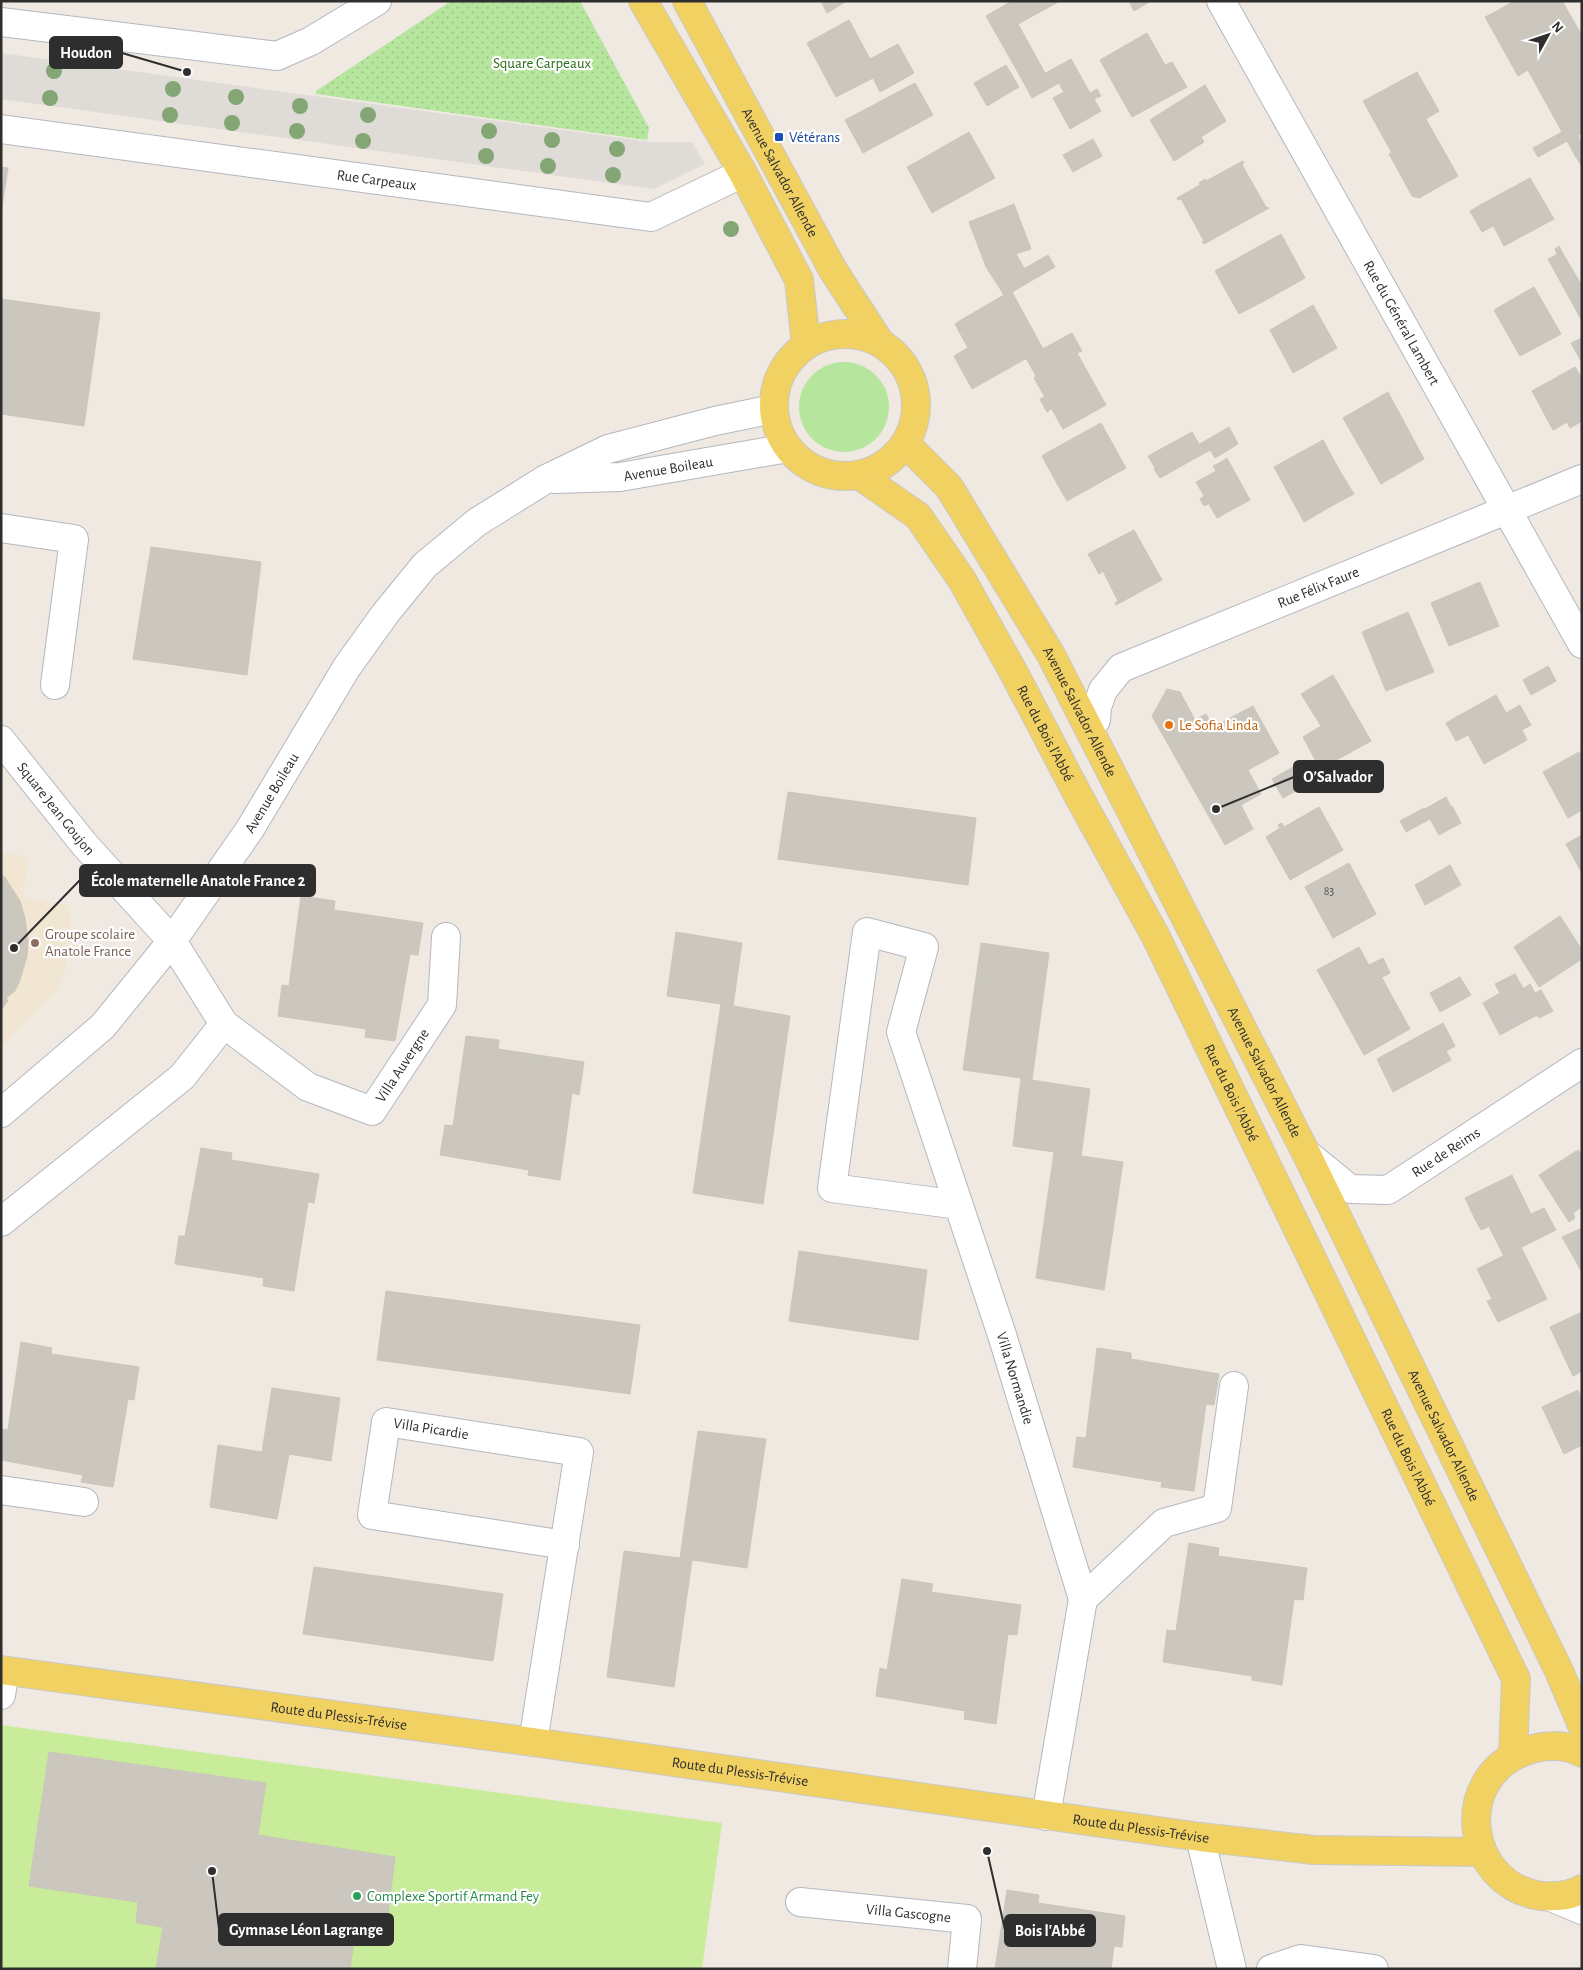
<svg xmlns="http://www.w3.org/2000/svg" width="1583" height="1970" viewBox="0 0 1583 1970" font-family="'Alegreya Sans',sans-serif">
<style>
.education{fill:#f0e6d1}
.grass{fill:#b6e59e}
.park{fill:url(#park-dots)}
.pitch{fill:#c9ec9a}
.plaza{fill:#dfdcd8}
.building{fill:#cbc7bf;stroke:#cbc5ba}
.lines{fill:none;stroke-linecap:round;stroke-linejoin:round}
.minor-casing{stroke:#b4b7c1;stroke-width:30}
.major-casing{stroke:#c9c9c9;stroke-width:30}
.minor{stroke:#fff;stroke-width:28}
.major{stroke:#f2d163;stroke-width:28}
.tree{fill:#84a574}
.transit-dot{fill:#1a4fb4;stroke:#fff;stroke-width:2}
.food-dot{fill:#e8710a;stroke:#fff;stroke-width:2}
.education-dot{fill:#8d6e63;stroke:#fff;stroke-width:2}
.leisure-dot{fill:#2e9e5b;stroke:#fff;stroke-width:2}
.labels{text-anchor:middle;dominant-baseline:central;stroke-width:4.5;stroke-linejoin:round;paint-order:stroke}
.number-label{font-size:12px;fill:#555452}
.park-label{font-size:15px;fill:#2c6e1b;stroke:#fff}
.transit-label{font-size:15px;fill:#164399;stroke:#fff;text-anchor:start}
.street-label{font-size:15px;fill:#2e2e2e;stroke:#fff}
.food-label{font-size:15px;fill:#c56008;stroke:#fff;text-anchor:start}
.education-label{font-size:15px;fill:#785e54;stroke:#fff;text-anchor:start}
.leisure-label{font-size:15px;fill:#27864d;stroke:#fff;text-anchor:start}
.leader{fill:none;stroke:#2e2e2e;stroke-width:2}
.callout-dot{fill:#2e2e2e;stroke:#fff;stroke-width:2}
.callout{fill:#2e2e2e;stroke:#2e2e2e;stroke-width:2}
.callout-label{font-size:16px;text-anchor:middle;font-weight:bold;fill:#fff}
</style>
<defs>
<pattern id="park-dots" width="8" height="8" patternUnits="userSpaceOnUse" patternTransform="scale(1.25)"><rect width="8" height="8" fill="#b6e59e"/><path d="M2 2h.1M6 6h.1" fill="none" stroke="#9dc588" stroke-width="1.8" stroke-linecap="round"/></pattern>
</defs>
<rect width="100%" height="100%" fill="#efe9e1"/>
<path class="education" d="M1,853L29,857L23,898L69,905L70,934L65,972L55,994L1,1048Z"/>
<path class="grass" d="M799 407a45 45 0 1 1 90 0a45 45 0 1 1-90 0Z"/>
<path class="park" d="M451,1H580L649,128L647,140L316,94V91Z"/>
<path class="pitch" d="M1,1725L722,1823L702,1969H1Z"/>
<path class="plaza" d="M1,53L651,142H692L705,164L654,189L1,99Z"/>
<path class="building" d="M821,1H847L827,13Z
M1012,1L1058,2L1018,24L1045,73L1025,85L986,16Z
M1129,1H1151L1134,11Z
M1514,1H1548L1526,13L1547,50L1524,63L1495,12Z
M1548,1H1562L1580,32L1547,50L1526,13Z
M1495,12L1505,27L1494,33L1485,17Z
M849,20L870,59L898,44L914,73L880,92L873,78L836,97L807,43Z
M1505,27L1528,70L1518,76L1494,33Z
M1580,32L1582,36V133L1567,141L1524,63Z
M1147,33L1165,65L1172,62L1187,87L1132,117L1100,60Z
M1071,59L1090,93L1097,89L1101,96L1094,99L1101,111L1070,129L1053,98L1064,92L1051,70Z
M1006,65L1019,87L987,106L974,83Z
M1051,70L1059,83L1032,98L1025,85Z
M1417,72L1439,111L1426,119L1432,130L1392,153L1363,101Z
M915,83L933,115L863,153L845,120Z
M1205,85L1226,121L1201,137L1204,142L1174,161L1150,120Z
M1432,130L1458,176L1419,198L1412,196L1406,185L1408,177L1404,169L1399,172L1389,154Z
M969,132L995,178L937,210L913,164Z
M1562,132L1567,141L1538,157L1533,148Z
M1578,135L1582,147L1573,152L1567,141Z
M1093,139L1102,156L1073,172L1063,155Z
M1582,147V167L1573,152Z
M1243,161L1244,163L1242,165L1266,207L1269,208L1204,244L1202,242L1204,241L1181,199L1178,200L1177,198L1200,185L1199,183L1205,179L1206,181Z
M913,164L937,210L932,213L907,167Z
M1,167L8,168L1,213Z
M1404,169L1408,177L1406,185L1399,172Z
M1530,178L1554,219L1504,246L1482,204Z
M1014,204L1031,249L1016,254L1024,268L997,284L986,267L969,222Z
M1482,204L1493,226L1482,232L1470,211Z
M1281,234L1305,278L1264,301L1240,257Z
M1559,246L1562,252L1557,254L1555,249Z
M1562,252L1582,286V321L1548,259Z
M1048,255L1055,267L1012,292L1043,349L972,389L954,356L974,344L961,320L1004,295L997,284Z
M1240,257L1264,301L1239,314L1215,271Z
M1534,287L1561,334L1520,356L1494,310Z
M1,299L100,313L84,426L1,414Z
M1313,305L1337,348L1293,373L1270,330Z
M961,320L974,344L968,348L955,324Z
M1072,333L1082,351L1077,353L1106,405L1063,429L1034,378L1036,376L1026,358Z
M1582,338V361H1581L1571,343Z
M1575,367L1582,378V414L1553,430L1532,391Z
M1388,392L1424,459L1381,484L1343,418Z
M1044,397L1051,409L1047,412L1040,399Z
M1582,414V421L1570,428L1567,422Z
M1101,423L1126,468L1067,501L1055,480L1063,475L1050,451Z
M1229,427L1238,444L1215,458L1205,441Z
M1192,432L1199,444L1155,468L1148,456Z
M1323,440L1341,473L1324,483L1335,504L1304,522L1274,467Z
M1205,441L1210,450L1160,478L1154,469Z
M1050,451L1063,475L1055,480L1042,456Z
M1227,458L1250,500L1217,518L1196,482L1224,467L1221,462Z
M1221,462L1224,467L1216,471L1213,466Z
M1341,473L1354,494L1335,504L1324,483Z
M1204,496L1208,504L1204,506L1200,499Z
M1134,530L1162,580L1116,605L1115,603L1118,601L1103,571L1099,574L1088,554Z
M151,547L261,562L247,675L133,659Z
M1480,582L1499,626L1449,646L1431,603Z
M1408,612L1434,672L1386,691L1362,632Z
M1548,666L1556,681L1531,695L1523,680Z
M1333,675L1371,741L1320,769L1303,737L1321,726L1301,694Z
M1167,689L1180,692L1195,720L1206,714L1217,734L1236,724L1232,717L1253,706L1279,753L1248,770L1261,794L1241,805L1253,829L1225,845L1152,716Z
M1496,695L1506,713L1520,705L1531,725L1522,730L1527,740L1484,764L1458,716Z
M1458,716L1468,735L1456,741L1446,723Z
M1232,717L1236,724L1217,734L1213,727Z
M1579,752L1582,757V810L1568,818L1543,772Z
M1296,765L1307,784L1299,789L1288,770Z
M1288,770L1299,789L1283,798L1272,779Z
M788,792L976,818L968,885L778,859Z
M1446,797L1451,807L1430,819L1425,809Z
M1452,806L1461,823L1439,835L1430,819Z
M1319,807L1343,850L1290,880L1266,837L1280,828L1278,825L1282,823L1284,827Z
M1424,808L1430,819L1406,832L1400,821Z
M1582,835V873L1566,844Z
M1349,863L1376,914L1333,938L1305,887Z
M1450,865L1461,885L1425,905L1415,885Z
M1,876H4L20,901L25,918L28,940L27,956L20,980L15,991L6,998L8,1001L1,1010Z
M301,896L335,901L334,910L423,923L418,955L410,954L395,1041L365,1037L366,1029L278,1016L282,985L289,986Z
M1560,916L1582,950V959L1539,987L1514,947Z
M676,932L742,943L733,1006L790,1016L763,1204L693,1193L721,1004L667,996Z
M981,943L1049,953L1032,1080L1090,1089L1081,1156L1123,1162L1104,1290L1036,1278L1054,1152L1013,1146L1021,1078L963,1070Z
M1359,947L1377,980L1336,1004L1317,970Z
M1383,958L1390,973L1377,980L1369,965Z
M1515,974L1528,997L1541,990L1553,1011L1539,1018L1537,1015L1500,1035L1483,1003L1500,993L1495,984Z
M1460,977L1471,995L1440,1012L1430,993Z
M1382,978L1410,1029L1364,1055L1336,1004Z
M1530,984L1535,993L1528,997L1523,989Z
M1443,1023L1455,1046L1439,1055L1444,1064L1393,1092L1377,1059Z
M466,1036L499,1040L498,1049L584,1062L579,1095L572,1093L560,1180L528,1175L529,1170L440,1155L445,1125L453,1126Z
M1446,1051L1451,1060L1444,1064L1439,1055Z
M201,1148L232,1153L231,1160L319,1174L314,1203L308,1202L294,1291L263,1286L264,1278L175,1264L179,1236H185Z
M1578,1150L1582,1155V1207L1573,1213L1575,1218L1569,1222L1539,1175Z
M1512,1175L1531,1214L1544,1208L1556,1230L1504,1256L1483,1215L1475,1219L1465,1198Z
M1483,1215L1488,1227L1481,1230L1475,1219Z
M1582,1228V1272L1562,1237Z
M1521,1247L1547,1299L1498,1322L1487,1301L1492,1299L1477,1269Z
M799,1251L927,1270L918,1340L789,1321Z
M386,1291L640,1325L630,1394L377,1360Z
M1582,1312V1371L1573,1376L1550,1327Z
M21,1342L52,1348L51,1354L139,1367L134,1400L128,1399L113,1487L81,1482L83,1475L1,1460V1429L8,1430Z
M1097,1348L1131,1353V1359L1219,1374L1214,1405L1206,1404L1194,1491L1161,1487L1162,1482L1073,1467L1077,1437L1086,1438Z
M272,1388L340,1398L331,1461L289,1454L277,1519L210,1507L218,1445L262,1452Z
M1578,1390L1582,1398V1445L1564,1454L1542,1407Z
M698,1431L766,1439L747,1568L692,1560L674,1687L607,1677L624,1551L680,1558Z
M1189,1543L1219,1548L1218,1556L1307,1568L1303,1600L1294,1599L1282,1685L1252,1680V1676L1163,1662L1167,1630L1176,1631Z
M314,1567L503,1594L493,1661L303,1634Z
M902,1579L933,1584L931,1592L1021,1605L1017,1635L1008,1634L996,1724L964,1719L965,1711L876,1696L880,1668L887,1670Z
M49,1752L266,1783L258,1835L395,1857L385,1939L355,1934L350,1969H156L163,1927L136,1923L138,1902L29,1886Z
M1007,1890L1039,1895L1038,1903L1125,1916L1122,1947L1114,1946L1111,1969H995Z"/>
<g class="lines">
<defs>
<g id="minor">
<path id="s1" d="M1221,1L1582,644"/>
<path d="M1,22L277,56L311,41L377,1"/>
<path id="s2" d="M1,129L651,217L743,173"/>
<path id="s3" d="M555,479L620,477L788,448"/>
<path d="M1,528L74,539L55,685"/>
<path id="s4" d="M1089,729L1096,720L1097,707L1103,690L1121,668L1582,479"/>
<path id="s5" d="M1,740L84,844L172,941L224,1024L308,1087L372,1111L442,1005L446,937"/>
<path id="s6" d="M1,1113L103,1026L172,941L250,829L347,667L385,614L425,565L477,522L546,479L608,449L715,421L773,409"/>
<path id="s7" d="M1306,1153L1350,1189L1388,1190L1582,1063"/>
<path id="s8" d="M959,1205L832,1188L867,932L924,947L901,1032L1002,1335L1083,1599L1046,1816"/>
<path d="M1,1222L182,1077L224,1024"/>
<path d="M1,1490L84,1502"/>
<path d="M1083,1599L1164,1523L1217,1508L1234,1386"/>
<path d="M1,1695L5,1671"/>
<path d="M533,1742L579,1452L386,1422L372,1515L565,1545"/>
<path d="M1200,1837L1232,1969"/>
<path d="M1551,1897L1582,1910"/>
<path id="s9" d="M800,1902L967,1919L962,1969"/>
<path d="M1271,1969L1301,1959L1374,1969"/>
</g>
<g id="major">
<path d="M643,1L743,173L799,280L806,344"/>
<path id="s10" d="M687,1L833,270L879,341"/>
<circle cx="845" cy="405" r="71"/>
<path id="s11" d="M906,444L949,487L1051,655L1306,1153L1559,1671L1582,1725"/>
<path id="s12" d="M859,475L918,516L962,580L1014,673L1079,797L1155,935L1516,1679L1513,1756"/>
<path id="s13" d="M1,1670L533,1742L1200,1837L1314,1850L1482,1852"/>
<path d="M1582,1753C1564,1743 1541,1745 1523,1752C1451,1780 1466,1885 1541,1896C1554,1897 1570,1896 1582,1889"/>
</g>
</defs>
<use href="#minor" class="minor-casing"/>
<use href="#major" class="major-casing"/>
<use href="#minor" class="minor"/>
<use href="#major" class="major"/>
</g>
<g class="tree">
<circle cx="54" cy="71" r="8"/>
<circle cx="173" cy="89" r="8"/>
<circle cx="236" cy="97" r="8"/>
<circle cx="50" cy="98" r="8"/>
<circle cx="300" cy="106" r="8"/>
<circle cx="170" cy="115" r="8"/>
<circle cx="368" cy="115" r="8"/>
<circle cx="232" cy="123" r="8"/>
<circle cx="297" cy="131" r="8"/>
<circle cx="489" cy="131" r="8"/>
<circle cx="552" cy="140" r="8"/>
<circle cx="363" cy="141" r="8"/>
<circle cx="617" cy="149" r="8"/>
<circle cx="486" cy="156" r="8"/>
<circle cx="548" cy="166" r="8"/>
<circle cx="613" cy="175" r="8"/>
<circle cx="731" cy="229" r="8"/>
</g>
<rect class="transit-dot" x="774" y="132" width="10" height="10" rx="2.5"/>
<circle class="food-dot" cx="1169" cy="725" r="5"/>
<circle class="education-dot" cx="35" cy="943" r="5"/>
<circle class="leisure-dot" cx="357" cy="1896" r="5"/>
<g class="labels">
<g class="number-label">
<text x="1329" y="891">83</text>
</g>
<g class="park-label">
<text x="542" y="63">Square Carpeaux</text>
</g>
<g class="transit-label">
<text x="789" y="137">Vétérans</text>
</g>
<g class="street-label">
<text stroke="none"><textPath href="#s10" startOffset="195">Avenue Salvador Allende</textPath></text>
<text stroke="none"><textPath href="#s2" startOffset="379">Rue Carpeaux</textPath></text>
<text stroke="none"><textPath href="#s1" startOffset="369">Rue du Général Lambert</textPath></text>
<text stroke="none"><textPath href="#s3" startOffset="114">Avenue Boileau</textPath></text>
<text stroke="none"><textPath href="#s4" startOffset="284">Rue Félix Faure</textPath></text>
<text stroke="none"><textPath href="#s11" startOffset="321">Avenue Salvador Allende</textPath></text>
<text stroke="none"><textPath href="#s12" startOffset="324">Rue du Bois l'Abbé</textPath></text>
<text stroke="none"><textPath href="#s6" startOffset="422">Avenue Boileau</textPath></text>
<text stroke="none"><textPath href="#s5" startOffset="88">Square Jean Goujon</textPath></text>
<text stroke="none"><textPath href="#s5" startOffset="590">Villa Auvergne</textPath></text>
<text stroke="none"><textPath href="#s11" startOffset="726">Avenue Salvador Allende</textPath></text>
<text stroke="none"><textPath href="#s12" startOffset="729">Rue du Bois l'Abbé</textPath></text>
<text stroke="none"><textPath href="#s7" startOffset="164">Rue de Reims</textPath></text>
<text stroke="none"><textPath href="#s8" startOffset="898">Villa Normandie</textPath></text>
<text transform="translate(431 1429) rotate(9)">Villa Picardie</text>
<text stroke="none"><textPath href="#s11" startOffset="1131">Avenue Salvador Allende</textPath></text>
<text stroke="none"><textPath href="#s12" startOffset="1134">Rue du Bois l'Abbé</textPath></text>
<text stroke="none"><textPath href="#s13" startOffset="341">Route du Plessis-Trévise</textPath></text>
<text stroke="none"><textPath href="#s13" startOffset="746">Route du Plessis-Trévise</textPath></text>
<text stroke="none"><textPath href="#s13" startOffset="1151">Route du Plessis-Trévise</textPath></text>
<text stroke="none"><textPath href="#s9" startOffset="109">Villa Gascogne</textPath></text>
</g>
<g class="food-label">
<text x="1179" y="725">Le Sofia Linda</text>
</g>
<g class="education-label">
<text x="45" y="934">Groupe scolaire<tspan x="45" dy="17">Anatole France</tspan></text>
</g>
<g class="leisure-label">
<text x="367" y="1896">Complexe Sportif Armand Fey</text>
</g>
</g>
<path class="leader" d="M187 72L122 53M1216 809L1294 777M14 948L80 880M212 1871L219 1929M987 1851L1005 1930"/>
<g class="callout-dot">
<circle cx="187" cy="72" r="5"/>
<circle cx="1216" cy="809" r="5"/>
<circle cx="14" cy="948" r="5"/>
<circle cx="212" cy="1871" r="5"/>
<circle cx="987" cy="1851" r="5"/>
</g>
<g class="callout">
<rect x="50" y="37" width="72" height="31" rx="5"/>
<rect x="1294" y="761" width="89" height="31" rx="5"/>
<rect x="80" y="865" width="235" height="31" rx="5"/>
<rect x="219" y="1914" width="174" height="31" rx="5"/>
<rect x="1005" y="1915" width="90" height="31" rx="5"/>
</g>
<g class="callout-label">
<text x="86" y="58">Houdon</text>
<text x="1338" y="782">O’Salvador</text>
<text x="198" y="886">École maternelle Anatole France 2</text>
<text x="306" y="1935">Gymnase Léon Lagrange</text>
<text x="1050" y="1936">Bois l'Abbé</text>
</g>
<rect width="1583" height="1970" fill="none" stroke="#2e2e2e" stroke-width="5"/>
<g transform="translate(1548 35) rotate(50)" stroke="#ffffff" stroke-width="4" paint-order="stroke">
<path d="M0-4L9 19L0 12L-9 19Z" fill="#2e2e2e"/>
<text y="-8" font-size="14" font-weight="bold" text-anchor="middle" fill="#2e2e2e">N</text>
</g>
</svg>
